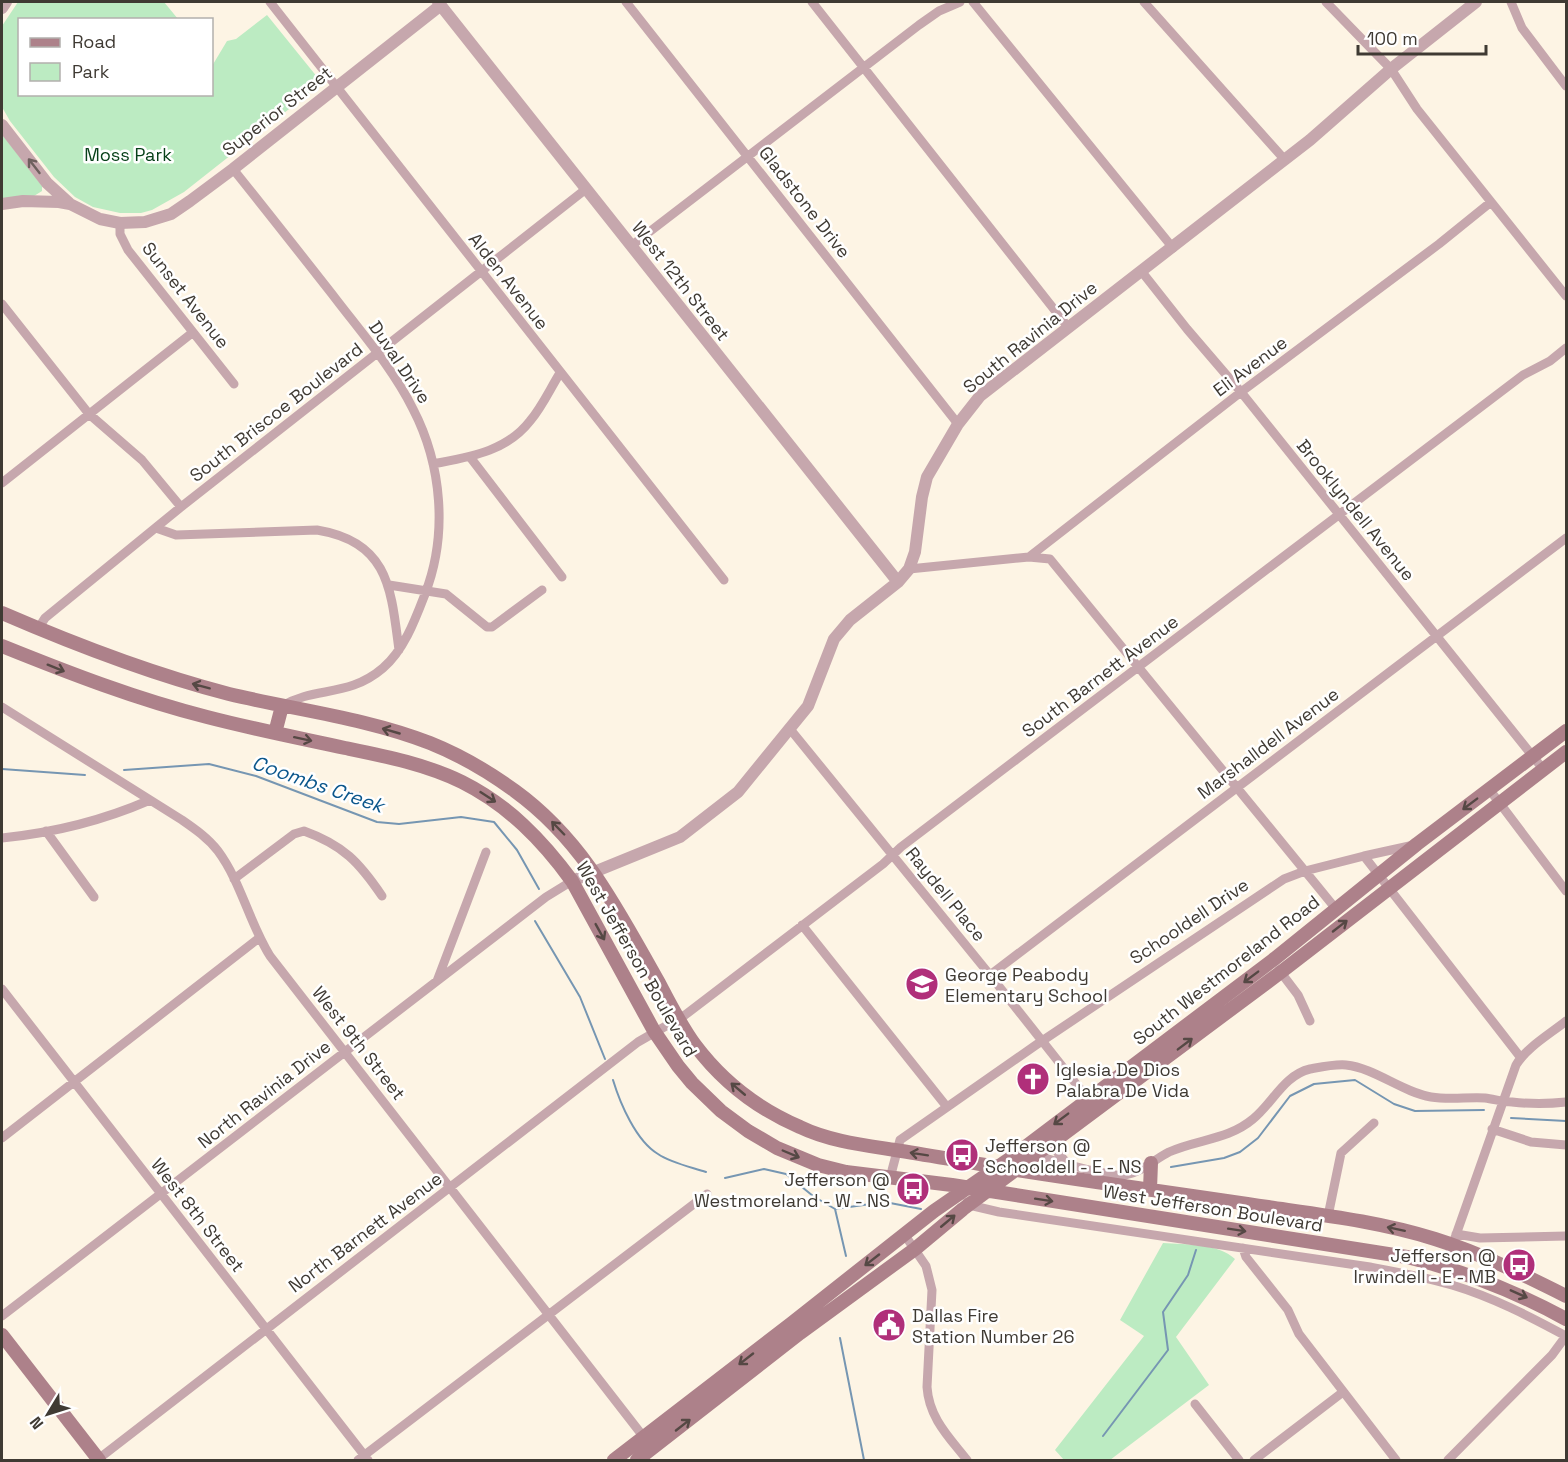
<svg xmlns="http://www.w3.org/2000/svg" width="1568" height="1462" viewBox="0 0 1568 1462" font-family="'Space Grotesk',sans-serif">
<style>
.green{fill:#bcebc2}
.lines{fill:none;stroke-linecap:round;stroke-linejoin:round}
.stream{stroke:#7696b2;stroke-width:2}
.minor{stroke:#c6a7ad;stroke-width:9}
.tertiary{stroke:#c6a7ad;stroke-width:12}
.secondary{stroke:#ad818a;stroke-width:14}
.oneway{stroke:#6e605e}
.oneway2{stroke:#554844}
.labels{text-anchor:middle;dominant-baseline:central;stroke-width:5;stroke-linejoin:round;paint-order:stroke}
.street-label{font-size:18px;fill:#3f3a33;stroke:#fff}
.park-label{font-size:18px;fill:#074119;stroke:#fff}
.poi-label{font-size:18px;fill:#3f3a33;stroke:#fff;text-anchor:start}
.water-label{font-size:20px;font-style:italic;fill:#0c578c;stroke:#fff}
</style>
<rect width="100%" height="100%" fill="#fdf4e4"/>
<path class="green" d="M18,2H164L178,19L20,20V94H212V66L227,41L236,39L267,15L322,83L184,192L152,210L141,213H120L93,207L75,197L54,177L10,121L2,107V26Z
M2,134L42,186V191L34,196L2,200Z
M1163,1243C1186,1245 1218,1243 1235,1259L1176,1337L1209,1385L1110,1460H1064L1055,1450L1144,1336L1120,1320Z"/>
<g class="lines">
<path class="stream" d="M2,769L85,775
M124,770L209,764L256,776L377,822L399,824L461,817L494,822L517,850L539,889
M535,921L580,997L605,1059
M613,1080C620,1103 636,1141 658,1154C671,1163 691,1167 706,1172
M1511,1118L1566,1121
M1171,1167L1224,1158L1240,1152L1258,1138L1290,1096L1314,1084L1355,1080L1394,1104L1415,1111L1484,1110
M725,1178L764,1169L786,1174L813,1196L835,1209L885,1202L921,1209
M835,1209L846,1256
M840,1338L864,1460
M1103,1436L1168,1350L1163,1312L1188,1275L1196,1250"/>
<path class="minor" d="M270,2L724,580
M626,2L958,424
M812,2L1068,327
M973,2L1173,248
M1144,2L1285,160
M1326,2L1391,69L1417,109L1566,296
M1511,2L1522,28L1566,86
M233,169C266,210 299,252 332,294C360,331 392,367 413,409C442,465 448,535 425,594C415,620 404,650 383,668C348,698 315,686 282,706
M120,223V234L128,250L234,384
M631,246L919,25L939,11L960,2
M1142,272L1187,329L1241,392L1543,769
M2,304L89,414L142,460L181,507
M470,457L562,577
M433,464C469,457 506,452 530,421C542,407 550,389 560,373
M2,483L192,333
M156,528L176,535L317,530C389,542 391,589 399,650
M1029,557L1241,392L1439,244L1491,202
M909,569L1029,557L1050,559L1336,909
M389,585L446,594L487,627H492L542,590
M38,629L45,618L181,507L586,189
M2,707L182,820C195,829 208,838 218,851C241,882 249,922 270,956L646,1440
M790,729L990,975L1092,1104
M1489,789L1566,891
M46,831L94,897
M2,838C52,833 104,820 150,800
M1364,856L1414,845
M234,879L294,834L304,831C343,845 359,862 382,896
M802,925L947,1107
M1279,970L1298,995L1310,1021
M990,975L1566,538
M437,981L486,852
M2,989L368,1460
M1492,1129L1531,1142L1566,1145
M2,1138L259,938
M1053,1143L1058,1153L1067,1163
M1037,1155C1051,1161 1112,1177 1125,1175C1142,1172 1155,1159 1169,1152C1198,1139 1228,1140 1253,1119C1272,1104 1284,1075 1310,1069C1321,1067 1335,1064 1346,1065C1375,1068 1402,1092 1431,1097C1449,1100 1467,1097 1485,1098C1494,1099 1503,1102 1512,1102C1530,1104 1548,1104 1566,1102
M890,1178L900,1140L1036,1045L1284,879L1305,871L1364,856L1521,1058
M967,1202L969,1205L999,1212L1370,1267C1397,1272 1425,1277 1452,1285C1492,1297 1529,1316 1566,1336
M1328,1216L1341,1153L1374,1123
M904,1234L926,1266L932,1290L927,1387C929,1418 949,1437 967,1460
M1456,1234L1480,1238L1566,1236
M1243,1248L1246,1257L1288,1310L1299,1334L1396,1460
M1445,1266L1516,1065C1527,1047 1550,1034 1566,1021
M2,1316L546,897L572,881
M1195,1404L1239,1460
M97,1460L638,1042L685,1015L883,864L901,847L1523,375L1550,361L1566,348
M358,1460L707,1194
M1254,1460L1343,1392
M1448,1460L1552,1355L1566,1336"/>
<path class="tertiary" d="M438,2L898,582
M2,8L6,2
M2,125L47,183L69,203
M2,204L23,201L59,202L70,204L100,219L120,223L145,222L171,214L190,201L233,169L441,5
M572,881L680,837L738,792L808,706L834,639L850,620L898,582L909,569L915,552L922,497L927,477L958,424L980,396L1310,140L1391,69L1476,2"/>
<path class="secondary" d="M2,613C76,645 151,674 229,694C296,710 366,718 430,743C460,755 489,772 515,791C584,841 618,911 659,983C670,1004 681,1026 695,1045C722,1081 758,1109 800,1127C829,1141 863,1145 895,1150C928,1155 960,1161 992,1166C1084,1181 1176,1193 1268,1207C1323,1215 1381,1222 1435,1239C1480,1253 1524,1275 1566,1296
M2,646C69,673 136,699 207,717C253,729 299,738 345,748C384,756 425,764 462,782C508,805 542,840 572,881L654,1031L678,1066L692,1083L721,1111L748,1131L777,1148L818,1165L846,1172L952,1185L1407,1257C1464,1271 1515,1291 1566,1319
M275,733L282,706
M1150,1189L1151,1163
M2,1335L99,1460
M614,1460L792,1323L934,1211L1008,1160L1273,960L1417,844L1566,731
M637,1460L800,1333L915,1249L963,1209L1281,972L1566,752"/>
</g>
<defs><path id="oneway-shaft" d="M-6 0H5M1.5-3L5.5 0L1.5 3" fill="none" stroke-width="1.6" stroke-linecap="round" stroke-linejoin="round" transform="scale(1.5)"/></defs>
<use class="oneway" href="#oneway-shaft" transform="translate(34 166) rotate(-128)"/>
<g class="oneway2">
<use href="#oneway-shaft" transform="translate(56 668) rotate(22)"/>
<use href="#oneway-shaft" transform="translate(201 686) rotate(-165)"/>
<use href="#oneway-shaft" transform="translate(391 731) rotate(-164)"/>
<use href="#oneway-shaft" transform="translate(303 739) rotate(12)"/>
<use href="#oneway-shaft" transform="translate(488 797) rotate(33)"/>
<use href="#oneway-shaft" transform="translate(1470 804) rotate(143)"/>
<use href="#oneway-shaft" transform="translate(558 828) rotate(-134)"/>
<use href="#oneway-shaft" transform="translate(1340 926) rotate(-38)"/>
<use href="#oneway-shaft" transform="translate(600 932) rotate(61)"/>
<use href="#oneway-shaft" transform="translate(1251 977) rotate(143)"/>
<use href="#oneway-shaft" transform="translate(1185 1044) rotate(-37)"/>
<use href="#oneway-shaft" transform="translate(738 1089) rotate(-140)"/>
<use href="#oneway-shaft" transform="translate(1061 1119) rotate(143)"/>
<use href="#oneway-shaft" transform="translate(791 1154) rotate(23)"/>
<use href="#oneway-shaft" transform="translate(919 1154) rotate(-171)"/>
<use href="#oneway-shaft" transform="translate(1044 1200) rotate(9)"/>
<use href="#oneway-shaft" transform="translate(948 1221) rotate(-40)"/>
<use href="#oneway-shaft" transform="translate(1396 1229) rotate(-168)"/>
<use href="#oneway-shaft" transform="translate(1237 1230) rotate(9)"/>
<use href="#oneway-shaft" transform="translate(872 1260) rotate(142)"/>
<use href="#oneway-shaft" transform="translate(1519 1294) rotate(24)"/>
<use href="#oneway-shaft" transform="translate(746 1359) rotate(142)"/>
<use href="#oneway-shaft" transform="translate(683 1425) rotate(-38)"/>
</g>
<defs>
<symbol id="school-disc" viewBox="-11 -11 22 22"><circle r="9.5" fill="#b02f7a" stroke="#fff"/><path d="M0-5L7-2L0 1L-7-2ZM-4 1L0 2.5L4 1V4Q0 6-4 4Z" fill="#fff"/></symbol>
<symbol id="church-disc" viewBox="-11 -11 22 22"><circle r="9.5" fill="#b02f7a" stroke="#fff"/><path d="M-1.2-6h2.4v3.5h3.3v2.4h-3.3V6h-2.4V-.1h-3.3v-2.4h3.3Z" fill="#fff"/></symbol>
<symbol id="bus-disc" viewBox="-11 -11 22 22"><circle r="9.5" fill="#b02f7a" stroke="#fff"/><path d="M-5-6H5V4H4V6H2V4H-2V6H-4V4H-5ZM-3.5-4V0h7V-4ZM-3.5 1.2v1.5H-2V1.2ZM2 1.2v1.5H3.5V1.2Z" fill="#fff"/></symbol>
<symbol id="civic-disc" viewBox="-11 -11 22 22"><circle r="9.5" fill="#b02f7a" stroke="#fff"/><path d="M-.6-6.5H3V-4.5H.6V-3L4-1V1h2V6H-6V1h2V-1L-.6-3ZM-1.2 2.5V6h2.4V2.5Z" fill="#fff"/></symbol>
</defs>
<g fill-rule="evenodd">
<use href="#school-disc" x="903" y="965" width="38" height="38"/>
<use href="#church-disc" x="1014" y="1060" width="38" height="38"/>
<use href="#bus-disc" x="943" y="1136" width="38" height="38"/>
<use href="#bus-disc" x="894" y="1170" width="38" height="38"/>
<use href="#bus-disc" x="1500" y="1246" width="38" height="38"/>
<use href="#civic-disc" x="870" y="1306" width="38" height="38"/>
</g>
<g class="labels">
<g class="street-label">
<text transform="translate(277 111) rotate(-38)">Superior Street</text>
<text transform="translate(805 202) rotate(52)">Gladstone Drive</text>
<text transform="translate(509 281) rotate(52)">Alden Avenue</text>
<text transform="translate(681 281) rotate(52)">West 12th Street</text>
<text transform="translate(186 295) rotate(52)">Sunset Avenue</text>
<text transform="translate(1030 337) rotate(-39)">South Ravinia Drive</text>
<text transform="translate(400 362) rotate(56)">Duval Drive</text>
<text transform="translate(1250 366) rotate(-37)">Eli Avenue</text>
<text transform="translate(276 412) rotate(-38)">South Briscoe Boulevard</text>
<text transform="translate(1356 510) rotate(51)">Brooklyndell Avenue</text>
<text transform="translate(1100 676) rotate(-37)">South Barnett Avenue</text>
<text transform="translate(1268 743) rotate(-37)">Marshalldell Avenue</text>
<text transform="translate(946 894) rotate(51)">Raydell Place</text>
<text transform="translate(1189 921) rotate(-34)">Schooldell Drive</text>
<text transform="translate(637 959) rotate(60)">West Jefferson Boulevard</text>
<text transform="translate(1226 970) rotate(-38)">South Westmoreland Road</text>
<text transform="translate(359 1043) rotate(52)">West 9th Street</text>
<text transform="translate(264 1094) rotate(-38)">North Ravinia Drive</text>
<text transform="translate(1213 1208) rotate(9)">West Jefferson Boulevard</text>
<text transform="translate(198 1215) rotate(52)">West 8th Street</text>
<text transform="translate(365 1232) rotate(-37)">North Barnett Avenue</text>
</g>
<g class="park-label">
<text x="128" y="154">Moss Park</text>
</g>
<g class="poi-label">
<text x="945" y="974">George Peabody<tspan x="945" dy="21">Elementary School</tspan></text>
<text x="1056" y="1069">Iglesia De Dios<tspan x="1056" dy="21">Palabra De Vida</tspan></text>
<text x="985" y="1145">Jefferson @<tspan x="985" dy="21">Schooldell - E - NS</tspan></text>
<text x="890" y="1179" text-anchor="end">Jefferson @<tspan x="890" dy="21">Westmoreland - W - NS</tspan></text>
<text x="1496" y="1255" text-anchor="end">Jefferson @<tspan x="1496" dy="21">Irwindell - E - MB</tspan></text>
<text x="912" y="1315">Dallas Fire<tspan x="912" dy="21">Station Number 26</tspan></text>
</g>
<g class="water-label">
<text transform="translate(318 784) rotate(19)">Coombs Creek</text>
</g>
</g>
<rect width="1568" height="1462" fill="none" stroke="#3f3a33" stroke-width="6"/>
<rect x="18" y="18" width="195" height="78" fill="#ffffff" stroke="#b2b0ad" stroke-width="1.5"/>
<rect x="30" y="38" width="30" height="9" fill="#ad818a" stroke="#b2b0ad" stroke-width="1.5"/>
<text x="72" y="48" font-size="18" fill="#3f3a33">Road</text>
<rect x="30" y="63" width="30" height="18" fill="#bcebc2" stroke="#b2b0ad" stroke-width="1.5"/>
<text x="72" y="78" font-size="18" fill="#3f3a33">Park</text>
<g transform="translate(48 1414) rotate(232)" stroke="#ffffff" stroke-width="4.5" paint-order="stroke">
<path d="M0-4.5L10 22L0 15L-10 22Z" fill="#3f3a33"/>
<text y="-9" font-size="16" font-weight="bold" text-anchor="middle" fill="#3f3a33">N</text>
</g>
<path d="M1358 45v9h128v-9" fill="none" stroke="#3f3a33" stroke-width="3"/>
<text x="1367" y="45" font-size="18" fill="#3f3a33" stroke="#ffffff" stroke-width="4.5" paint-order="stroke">100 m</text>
</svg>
